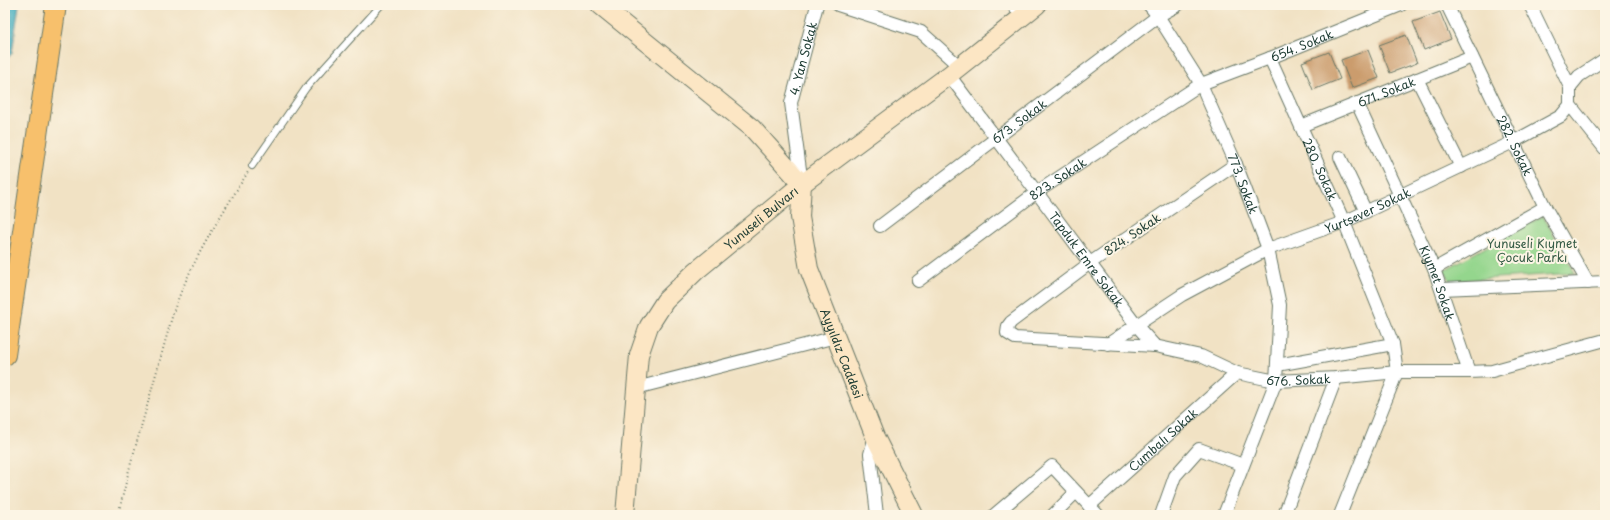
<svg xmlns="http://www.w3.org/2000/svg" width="1610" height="520" viewBox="0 0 1610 520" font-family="'Playpen Sans',sans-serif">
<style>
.green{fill:#94d68d;stroke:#5a8a60}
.water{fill:#3facbe;stroke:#2f7479}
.building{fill:#cb9c6d}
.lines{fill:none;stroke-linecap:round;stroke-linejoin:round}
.service-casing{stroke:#687766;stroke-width:8}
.minor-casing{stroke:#687766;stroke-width:14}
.secondary-casing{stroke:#687766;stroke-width:20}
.primary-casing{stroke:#687766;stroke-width:22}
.path{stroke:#687766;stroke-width:2;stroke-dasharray:1 3;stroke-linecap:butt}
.service{stroke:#fff;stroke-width:6}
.minor{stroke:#fff;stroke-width:12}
.secondary{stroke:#fce6c4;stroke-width:18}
.primary{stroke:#f7c06c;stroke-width:20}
.labels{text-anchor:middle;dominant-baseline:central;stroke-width:4;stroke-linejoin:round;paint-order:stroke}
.street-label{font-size:12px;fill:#1f3d34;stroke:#fcf5e5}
.park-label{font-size:12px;fill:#365c46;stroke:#fcf5e5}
</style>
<rect width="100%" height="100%" fill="#fcf5e5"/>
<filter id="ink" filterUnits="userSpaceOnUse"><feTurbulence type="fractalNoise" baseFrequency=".025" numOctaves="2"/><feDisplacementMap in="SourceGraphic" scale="8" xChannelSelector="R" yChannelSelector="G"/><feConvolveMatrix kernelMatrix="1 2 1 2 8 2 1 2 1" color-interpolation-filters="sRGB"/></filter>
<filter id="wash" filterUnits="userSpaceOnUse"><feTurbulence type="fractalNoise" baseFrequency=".012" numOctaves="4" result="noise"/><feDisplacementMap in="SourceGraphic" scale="16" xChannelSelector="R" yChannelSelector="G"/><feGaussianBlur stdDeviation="0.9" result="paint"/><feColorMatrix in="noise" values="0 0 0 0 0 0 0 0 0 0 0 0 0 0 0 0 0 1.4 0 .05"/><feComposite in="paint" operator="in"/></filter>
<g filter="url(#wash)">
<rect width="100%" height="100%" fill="#f1e2c4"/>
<path class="green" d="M1543,216L1575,273L1450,281L1444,270Z"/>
<path class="water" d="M5,5H19L12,53L5,62Z"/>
<g id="blocks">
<path class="building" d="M1440,12L1451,39L1424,50L1413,22Z
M1406,35L1417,63L1390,73L1379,45Z
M1368,50L1379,78L1352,88L1341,60Z
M1329,52L1340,79L1313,90L1302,62Z"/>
</g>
</g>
<g filter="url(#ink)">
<use href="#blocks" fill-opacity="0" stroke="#687766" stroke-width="1"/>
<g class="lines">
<defs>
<path id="service" d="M252,166L306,88L381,5"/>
<g id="minor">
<path d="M838,5L921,32L959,66"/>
<path d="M1013,5L1022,16"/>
<path id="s1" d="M1149,5L1158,16L1201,84L1236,164L1268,249L1280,305L1276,381L1224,515"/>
<path id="s2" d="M1447,5L1545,207L1588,283"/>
<path d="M1530,5L1570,87"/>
<path id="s3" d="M1270,58L1344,222L1393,344L1397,372L1340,515"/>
<path id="s4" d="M949,75L1136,325L1155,346"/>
<path d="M1417,79L1461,167"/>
<path id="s5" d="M1357,103L1434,269L1469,372"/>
<path d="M1570,105L1605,149"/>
<path id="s6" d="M1301,126L1472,57"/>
<path d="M1340,157L1366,212"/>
<path id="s7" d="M1236,164L1090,263L1011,322L1008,326L1007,333L1015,338L1155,346L1201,356L1237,373L1276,381L1336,378L1397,372H1469L1492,371L1605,340"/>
<path id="s8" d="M802,184L791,103L817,5"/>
<path id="s9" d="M880,226L1158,16L1178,5"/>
<path d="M1434,269L1545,207"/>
<path id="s10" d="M918,281L1037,192L1201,84L1270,58L1401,5"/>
<path d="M1442,289L1605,282"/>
<path id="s11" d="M1108,344L1182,295L1268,249L1344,222L1513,142L1561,116L1570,105V87L1579,76L1605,59"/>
<path d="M1277,365L1393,344"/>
<path d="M636,388L836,337"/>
<path d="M875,437L870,454L877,515"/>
<path id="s12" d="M1089,506L1237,373"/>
<path d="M994,515L1052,466L1098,515"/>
<path d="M1053,515L1076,492"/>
<path d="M1161,515L1175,476L1199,449L1243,465"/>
<path d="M1284,515L1336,378"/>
</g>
<g id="secondary">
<path id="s13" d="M600,5L752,128L802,184L800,217L809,269L875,437L914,515"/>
<path id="s14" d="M625,515L639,355L649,326L665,301L696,271L802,184L949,75L1037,5"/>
</g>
<path id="primary" d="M5,355L56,5"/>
</defs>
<use href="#service" class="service-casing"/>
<use href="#minor" class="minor-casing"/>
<use href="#secondary" class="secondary-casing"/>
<use href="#primary" class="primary-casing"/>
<path class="path" d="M118,515L129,470L174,310C192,260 220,217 248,172"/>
<use href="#service" class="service"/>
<use href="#minor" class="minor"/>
<use href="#secondary" class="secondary"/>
<use href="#primary" class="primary"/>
</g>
</g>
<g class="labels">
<g class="street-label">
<text stroke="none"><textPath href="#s10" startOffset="453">654. Sokak</textPath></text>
<text stroke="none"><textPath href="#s8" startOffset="128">4. Yan Sokak</textPath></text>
<text stroke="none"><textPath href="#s6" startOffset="92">671. Sokak</textPath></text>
<text stroke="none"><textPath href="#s9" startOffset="174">673. Sokak</textPath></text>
<text stroke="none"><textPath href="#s2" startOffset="156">282. Sokak</textPath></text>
<text stroke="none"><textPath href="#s3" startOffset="122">280. Sokak</textPath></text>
<text stroke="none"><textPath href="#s10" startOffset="173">823. Sokak</textPath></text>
<text stroke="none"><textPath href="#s1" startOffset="203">773. Sokak</textPath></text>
<text stroke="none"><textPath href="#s11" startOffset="293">Yurtsever Sokak</textPath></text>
<text stroke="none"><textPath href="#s14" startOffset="348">Yunuseli Bulvarı</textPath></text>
<text transform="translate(1132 234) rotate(-34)">824. Sokak</text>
<text stroke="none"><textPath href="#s4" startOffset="230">Tapduk Emre Sokak</textPath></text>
<text stroke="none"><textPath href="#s5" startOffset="197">Kıymet Sokak</textPath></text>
<text stroke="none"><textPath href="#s13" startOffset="447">Ayyıldız Caddesi</textPath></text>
<text stroke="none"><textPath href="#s7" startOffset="586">676. Sokak</textPath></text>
<text stroke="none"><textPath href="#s12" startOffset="99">Cumbalı Sokak</textPath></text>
</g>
<g class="park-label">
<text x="1532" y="243">Yunuseli Kıymet<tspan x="1532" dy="14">Çocuk Parkı</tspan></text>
</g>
</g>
<rect width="1610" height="520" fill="none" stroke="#fcf5e5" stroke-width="20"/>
</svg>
